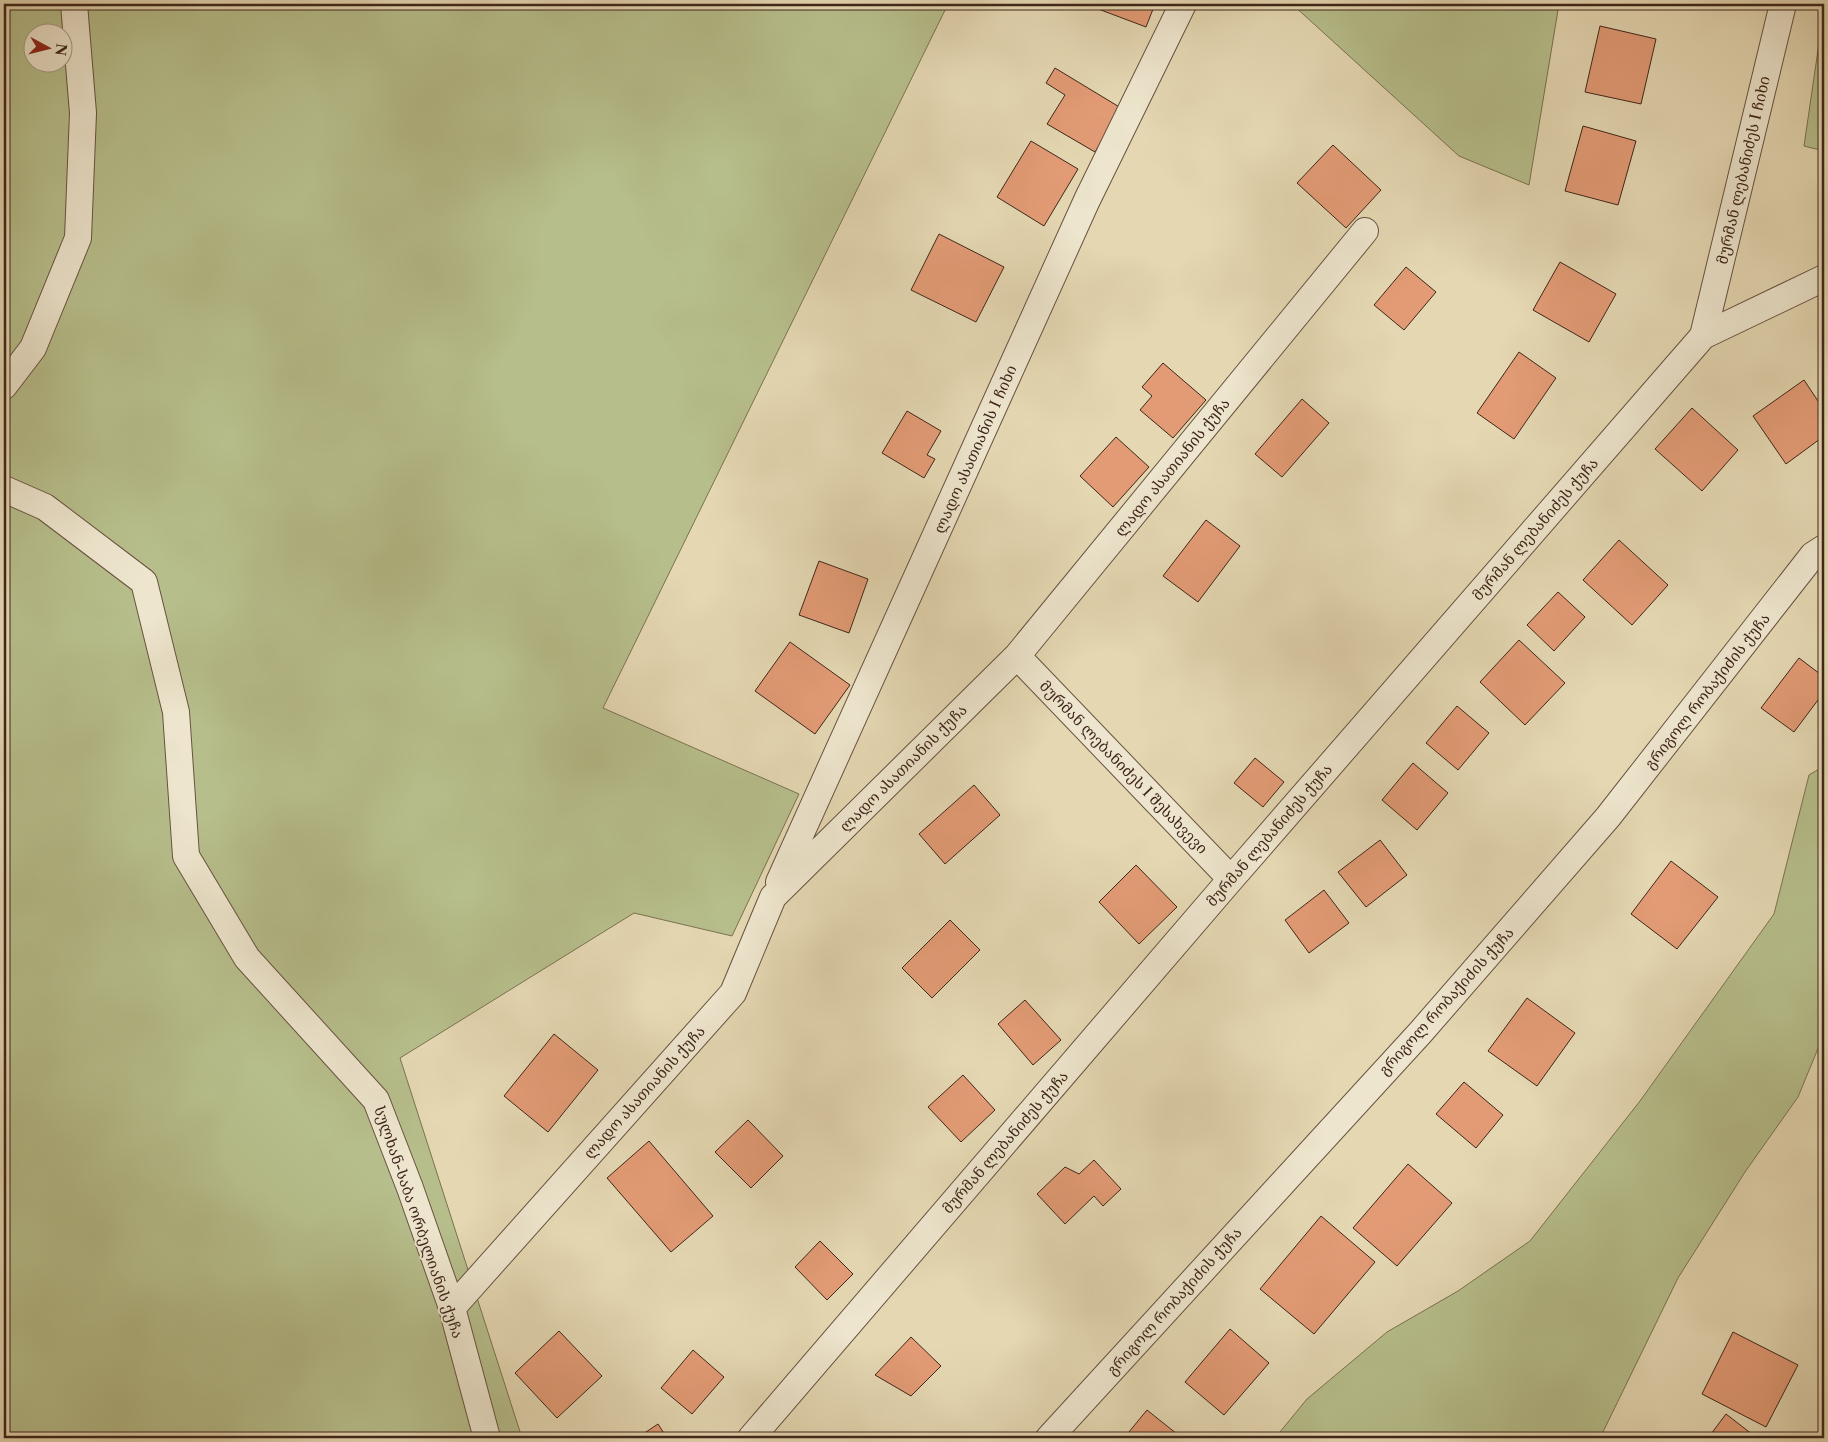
<svg xmlns="http://www.w3.org/2000/svg" width="1828" height="1442" viewBox="0 0 1828 1442" font-family="'Libre Caslon Text','Noto Serif Georgian',serif">
<style>
.green{fill:#b6be8b;stroke:#7a7252;fill-rule:evenodd}
.building{fill:#e29b75;stroke:#3f261a}
.lines{fill:none;stroke-linecap:round;stroke-linejoin:round}
.minor-casing{stroke:#685240;stroke-width:28}
.minor{stroke:#ede5cd;stroke-width:26}
.labels{text-anchor:middle;dominant-baseline:central;stroke-width:4;stroke-linejoin:round;paint-order:stroke}
.street-label{font-size:15px;fill:#3f261a;stroke:#ede5cd}
</style>
<rect width="100%" height="100%" fill="#e4d7b2"/>
<filter id="stains"><feTurbulence type="fractalNoise" baseFrequency=".004" numOctaves="4"/><feColorMatrix values="0 0 0 0 .2 0 0 0 0 .09 0 0 0 0 .02 0 0 0 .5 -.17"/></filter>
<radialGradient id="worn" r=".72"><stop offset=".6" stop-color="#630" stop-opacity="0"/><stop offset="1" stop-color="#630" stop-opacity=".3"/></radialGradient>
<path class="green" d="M4,4H948L603,708L799,794L732,936L634,913L400,1058L522,1438H4ZM32,32H62V62H32Z
M1292,4H1559L1529,185L1459,156Z
M1824,9V151L1804,146Z
M1824,766V1034L1798,1097L1745,1172L1678,1278L1600,1438H1275L1307,1399L1387,1332L1458,1291L1530,1241L1640,1101L1774,914L1809,775Z"/>
<path class="building" d="M1085,4H1155L1146,27Z
M1600,26L1656,39L1641,104L1585,92Z
M1055,68L1121,108L1095,152L1047,124L1065,95L1046,83Z
M1583,126L1636,141L1618,205L1565,191Z
M1031,141L1078,169L1044,226L997,197Z
M1333,145L1381,190L1346,228L1297,183Z
M939,234L1004,267L976,322L911,290Z
M1560,262L1616,294L1589,342L1533,310Z
M1406,267L1436,292L1404,330L1374,305Z
M1519,352L1556,378L1514,439L1477,413Z
M1163,363L1206,400L1173,438L1140,410L1152,396L1142,387Z
M1804,380L1824,410V436L1786,464L1753,416Z
M1302,399L1329,423L1282,477L1255,454Z
M1692,408L1738,450L1702,491L1655,449Z
M907,411L941,431L927,455L935,459L924,478L882,453Z
M1116,437L1149,467L1113,507L1080,476Z
M1206,520L1240,546L1198,602L1163,576Z
M1619,540L1668,585L1632,625L1583,580Z
M819,561L868,579L849,633L799,615Z
M1558,592L1585,617L1554,651L1527,625Z
M1519,640L1565,683L1525,725L1480,682Z
M790,642L850,685L815,734L755,691Z
M1799,658L1824,677V692L1794,732L1761,708Z
M1457,706L1489,733L1458,770L1426,743Z
M1255,758L1284,782L1263,807L1234,783Z
M1413,763L1448,793L1417,830L1382,800Z
M974,785L1000,815L945,864L919,834Z
M1380,840L1407,875L1366,907L1338,872Z
M1671,861L1718,897L1677,949L1631,914Z
M1136,865L1177,907L1139,944L1099,902Z
M1324,890L1349,923L1309,953L1285,920Z
M950,920L980,950L932,998L902,968Z
M1527,998L1575,1033L1537,1086L1488,1051Z
M1025,1000L1061,1040L1033,1065L998,1024Z
M554,1034L598,1070L548,1132L504,1096Z
M963,1075L995,1110L961,1142L928,1107Z
M1464,1082L1503,1115L1476,1148L1436,1114Z
M748,1120L783,1156L751,1188L715,1152Z
M649,1141L713,1216L671,1252L607,1178Z
M1094,1160L1121,1189L1103,1206L1094,1196L1065,1224L1037,1194L1065,1167L1079,1174Z
M1408,1164L1452,1203L1397,1266L1353,1228Z
M1321,1216L1375,1262L1314,1334L1260,1289Z
M820,1241L853,1274L827,1300L795,1267Z
M1230,1329L1269,1363L1224,1415L1185,1382Z
M559,1331L602,1376L557,1418L515,1373Z
M1733,1332L1798,1365L1766,1427L1702,1394Z
M911,1337L941,1366L911,1396L875,1375Z
M693,1350L724,1377L692,1414L661,1388Z
M1147,1410L1182,1438H1124Z
M1726,1414L1757,1438H1708Z
M658,1424L667,1438H637Z"/>
<g class="lines">
<defs>
<path id="minor" d="M1703,336L1783,4
M4,386L33,348L78,238L83,113L74,4
M4,489L45,507L144,582L176,712L186,856L247,958L376,1100L410,1188L452,1308L487,1438
M1017,656L1231,879
M779,882L1087,200L1183,4
M452,1308L733,993L773,897L1017,656L1365,231
M751,1438L1231,879L1703,336L1824,278
M1049,1438L1420,1033L1608,817L1813,555L1824,548"/>
</defs>
<use href="#minor" class="minor-casing"/>
<use href="#minor" class="minor"/>
</g>
<g class="labels">
<g class="street-label">
<text transform="translate(1743 170) rotate(-77)">მურმან ლებანიძეს I ჩიხი</text>
<text transform="translate(975 449) rotate(-66)">ლადო ასათიანის I ჩიხი</text>
<text transform="translate(1172 467) rotate(-51)">ლადო ასათიანის ქუჩა</text>
<text transform="translate(1535 529) rotate(-49)">მურმან ლებანიძეს ქუჩა</text>
<text transform="translate(1707 691) rotate(-52)">გრიგოლ რობაქიძის ქუჩა</text>
<text transform="translate(1124 767) rotate(46)">მურმან ლებანიძეს I შესახვევი</text>
<text transform="translate(903 768) rotate(-45)">ლადო ასათიანის ქუჩა</text>
<text transform="translate(1269 835) rotate(-49)">მურმან ლებანიძეს ქუჩა</text>
<text transform="translate(1446 1001) rotate(-48)">გრიგოლ რობაქიძის ქუჩა</text>
<text transform="translate(644 1092) rotate(-48)">ლადო ასათიანის ქუჩა</text>
<text transform="translate(1005 1142) rotate(-49)">მურმან ლებანიძეს ქუჩა</text>
<text transform="translate(419 1222) rotate(71)">სულხან-საბა ორბელიანის ქუჩა</text>
<text transform="translate(1174 1301) rotate(-48)">გრიგოლ რობაქიძის ქუჩა</text>
</g>
</g>
<rect width="1828" height="1442" fill="none" stroke="#e4d7b2" stroke-width="20"/>
<rect x="5" y="5" width="1818" height="1432" fill="none" stroke="#3f261a" stroke-width="2.5"/>
<rect x="10" y="10" width="1808" height="1422" fill="none" stroke="#3f261a"/>
<g transform="translate(48 48) rotate(97)"><circle r="24" fill="#ede5cd" stroke="#a79985"/>
<path d="M0-4L9 19L0 12L-9 19Z" fill="#8f2418"/>
<text y="-8" font-size="14" font-weight="bold" text-anchor="middle" fill="#3f261a">N</text>
</g>
<rect width="100%" height="100%" filter="url(#stains)"/>
<rect width="100%" height="100%" fill="url(#worn)"/>
</svg>
